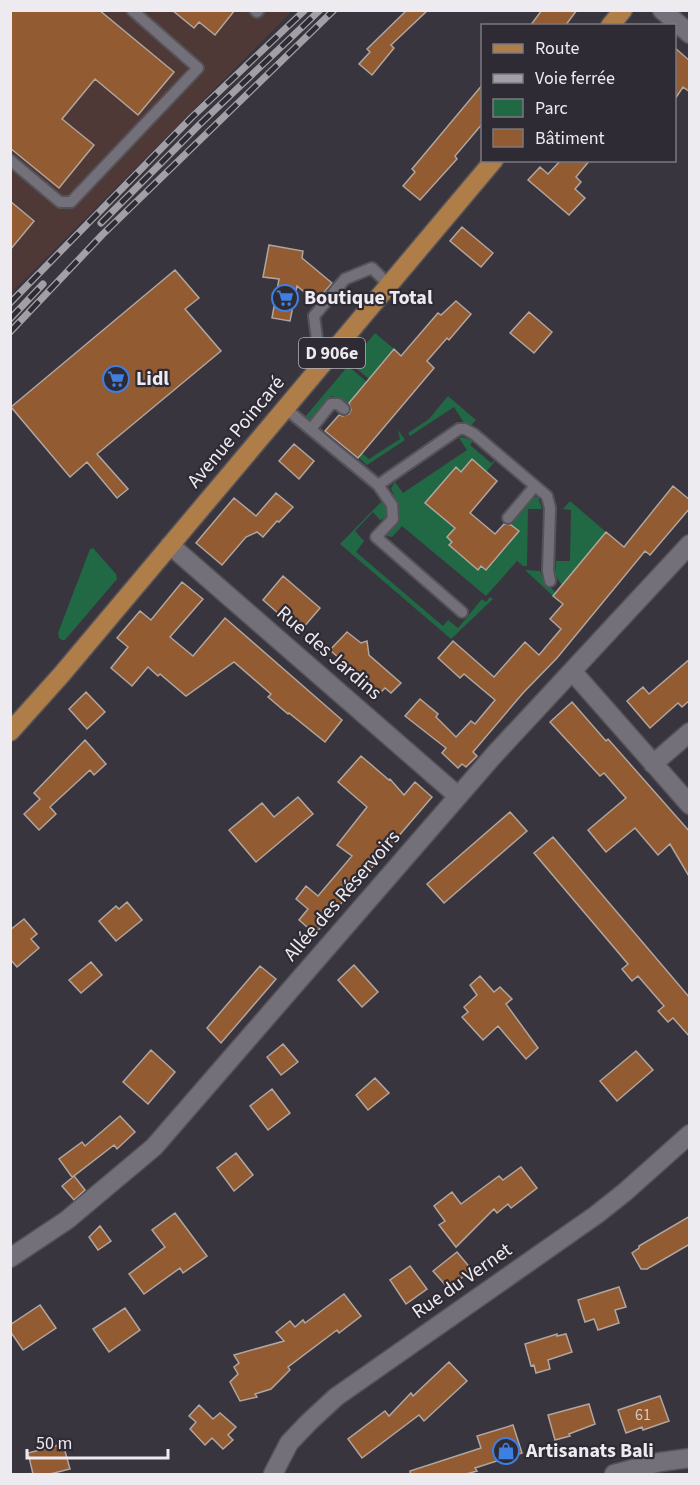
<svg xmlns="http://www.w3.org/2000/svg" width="700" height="1485" viewBox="0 0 700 1485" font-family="'Source Sans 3',sans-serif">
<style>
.industrial{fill:#4e3936}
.green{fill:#216945}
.building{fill:#925b32;stroke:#b1a69f;stroke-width:1.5}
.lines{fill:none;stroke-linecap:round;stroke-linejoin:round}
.service-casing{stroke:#55535a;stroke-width:14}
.minor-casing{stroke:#55535a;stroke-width:21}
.secondary-casing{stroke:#55535a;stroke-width:21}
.primary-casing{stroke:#55535a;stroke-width:21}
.service{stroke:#74707a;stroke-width:10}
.minor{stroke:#74707a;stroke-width:18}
.secondary{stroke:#74707a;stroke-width:18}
.primary{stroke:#ae7d48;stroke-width:18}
.rail-casing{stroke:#a29fa6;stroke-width:7}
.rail{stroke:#2f2b34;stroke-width:4.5;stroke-dasharray:14;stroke-linecap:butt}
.labels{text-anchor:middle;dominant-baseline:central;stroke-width:4.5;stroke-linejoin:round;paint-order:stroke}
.number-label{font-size:16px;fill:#d6c7c0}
.shield{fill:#2f2b34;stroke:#b4b1b8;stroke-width:1.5}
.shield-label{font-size:18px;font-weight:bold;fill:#edebf0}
.poi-label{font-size:20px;font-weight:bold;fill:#edebf0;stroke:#2f2b34;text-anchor:start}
.street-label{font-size:20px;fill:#edebf0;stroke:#2f2b34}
</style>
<rect width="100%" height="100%" fill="#39353e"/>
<path class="industrial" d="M11,11H292L11,293Z"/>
<path class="green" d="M375,333L394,349L369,379L350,363Z
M348,366L367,382L347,405L340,398L331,396L311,419L307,420L305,417Z
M448,396L476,420L471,425L464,423L454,407L410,436L408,433L429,419Z
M398,430L405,440L367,465L358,457L362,453L369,459L400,439Z
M463,437L473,441L470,445L491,463L496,460L486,472H461L456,467L425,503L455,528L448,537L452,542L450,546L478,569L481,566L487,570L519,531L511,525L534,497H538L542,509H528L527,566H523L517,561L486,596L402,526L392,537L387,536C401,509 403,518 391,488L395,482L403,493L467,450L459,438Z
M570,501L606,532L562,585L555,576L556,561H570L571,510L563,509Z
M381,502L387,508L386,518L380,520L373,512L355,531L364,541L356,552L443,626L448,620L458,628L482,599L486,602L490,597L493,599L451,639L340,544Z
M93,548L116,574L117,579L65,640H62L59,638L58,633L90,549Z
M525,570L540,571L544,581L556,593L553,596Z"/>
<path class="building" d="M10,10H99L174,72L138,115L95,79L62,119L94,145L59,188L10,148Z
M172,10H235L215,35L199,22L194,28Z
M407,10H428L391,45L394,48L372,75L359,64L370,52L367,49Z
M542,10H577L565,26H530Z
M675,48L690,61V92L683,87L675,99Z
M483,84V123L455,156L457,159L420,200L403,186L415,172L412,169Z
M561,160H590L576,177L581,182L575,189L585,198L569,215L528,180L540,167L548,174Z
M10,201L34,221L10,250Z
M462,227L493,253L481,267L450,241Z
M269,245L303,251L302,258L332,283L316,302L297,286L290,321L272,318L279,279L263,277Z
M175,270L199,298L185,309L221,351L97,454L128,489L117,498L87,462L70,477L11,407Z
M456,301L471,314L449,340L447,338L427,361L434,368L358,458L325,431L339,415L343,416L349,414L351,410L349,403L394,349L401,356L438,313L441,315Z
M529,312L552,332L534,353L510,333Z
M294,444L314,461L299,479L279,461Z
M472,459L497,481L470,513L495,534L504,524L511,525L519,531L486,570L481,566L478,570L449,545L452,542L447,537L455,528L425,503L456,467L461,472Z
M673,486L690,500V508L650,555L645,551L557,658L523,693L473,752L477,756L466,767L462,764L458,768L442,753L446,748L405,716L420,699L438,714L436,717L456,737L471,721L475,724L495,700L464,674L460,678L438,658L453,641L494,677L525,642L539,655L561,629L550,619L563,604L553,596L606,532L624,547Z
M276,493L293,507L279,522L277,521L263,537L257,532L246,537L222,565L196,543L234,498L256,516Z
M283,576L320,608L303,628L298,623L294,627L263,600Z
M182,582L203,599L170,637L193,656L225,618L342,720L325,742L289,713L288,714L268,697L271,694L234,662L186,696L160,674L158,676L148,667L132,686L111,668L128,647L117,638L140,611L151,620Z
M347,632L361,643L367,641L369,655L401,683L391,693L385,688L379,694L330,650Z
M690,659V700L682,707L678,703L650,728L627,701L643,687L649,694Z
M86,692L105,712L87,729L69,709Z
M572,702L606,741L608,739L690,832V878L670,844L658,855L635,828L606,852L588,830L626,798L604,773L600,776L550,722Z
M85,740L106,764L94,775L90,770L50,807L56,814L39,830L24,814L40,799L34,793Z
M361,756L389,780L390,779L404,795L415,782L432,797L315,934L299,920L308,909L296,899L306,886L318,896L352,856L337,845L367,807L338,782Z
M298,797L313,814L256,862L229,830L262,803L274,817Z
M510,812L527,831L444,903L427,884Z
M553,837L690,998V1037L673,1018L668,1022L658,1011L664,1006L638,976L632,981L622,969L628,964L534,853Z
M127,902L142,920L116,941L99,921L116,906L119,909Z
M24,919L37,934L31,939L39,948L17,967L10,959V930Z
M91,962L102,975L81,993L69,980Z
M354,965L378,992L362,1007L338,980Z
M260,966L276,979L221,1043L207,1028Z
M480,976L494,992L500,987L512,999L506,1004L538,1048L526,1059L498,1026L483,1040L462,1017L468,1012L464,1007L477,995L470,985Z
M283,1044L298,1062L281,1075L267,1057Z
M151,1050L175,1072L148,1104L123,1082Z
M636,1051L653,1070L617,1101L600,1081Z
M375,1078L389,1093L368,1110L356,1095Z
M272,1089L290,1113L268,1130L250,1106Z
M120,1116L135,1132L117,1149L114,1145L74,1176L85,1190L74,1200L62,1186L74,1176L72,1177L59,1159L82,1142L85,1146Z
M236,1153L253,1175L234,1191L217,1168Z
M521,1167L537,1188L511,1208L508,1204L497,1213L494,1209L456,1247L439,1225L445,1221L434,1206L452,1192L461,1204L499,1176L503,1180Z
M175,1213L207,1256L183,1273L180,1268L144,1294L129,1274L165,1247L152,1230Z
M690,1216V1244L647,1269H641L632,1253L639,1248V1246Z
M100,1226L111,1241L98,1250L89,1237Z
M457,1252L472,1270L448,1288L433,1271Z
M410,1266L427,1289L406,1304L390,1280Z
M619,1287L626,1307L615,1310L619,1323L598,1330L594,1319L585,1322L578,1300Z
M344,1294L361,1316L339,1333L337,1330L288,1367L290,1370L271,1389L255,1394L257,1397L240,1401L230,1382L238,1374L234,1367L239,1363L234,1355L284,1341L276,1332L290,1321L295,1327L303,1320L305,1323Z
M40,1305L56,1328L23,1350L10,1331V1325Z
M125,1308L140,1330L109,1352L93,1329Z
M557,1334V1336L566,1334L572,1352L548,1360L550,1369L536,1373L534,1365L531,1366L525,1344Z
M449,1362L467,1381L424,1421L419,1415L362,1458L348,1439L385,1411L389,1416L411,1393L413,1396Z
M660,1396L669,1421L643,1430L642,1427L626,1433L618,1410Z
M589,1404L595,1424L569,1434L570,1436L555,1440L548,1415Z
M199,1405L213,1419L220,1413L236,1427L228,1435L233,1440L223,1449L212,1438L205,1445L190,1429L196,1422L189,1416Z
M513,1425L522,1453L475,1468L477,1471L466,1474H410V1471L481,1448L477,1436Z
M63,1444L70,1469L50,1474H33L28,1453Z"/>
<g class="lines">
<defs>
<path id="service" d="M255,10L257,12L259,10
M10,160L60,202H71L198,68L132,10
M326,360L317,339L314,316L345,279L372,268L389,285
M285,408L378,485L392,505L393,519L376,537L462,612
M311,429L331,404H338L344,409
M378,485L459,429H465L474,434L547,496L550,508L548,571L550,581
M508,518L535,486"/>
<path id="minor" d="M662,10L690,34
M170,545L458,796
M572,671L690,805
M653,764L690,732
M10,1258L67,1220L154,1147L494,755L690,544
M273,1474L289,1443L309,1422L336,1397L596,1215L625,1192L690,1134"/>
<path id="secondary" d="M614,1474L660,1462L690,1458"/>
<path id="primary" d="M610,26L623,10
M10,732L62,674L494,160"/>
</defs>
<use href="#service" class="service-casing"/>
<use href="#minor" class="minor-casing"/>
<use href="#secondary" class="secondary-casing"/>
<use href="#primary" class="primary-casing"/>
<use href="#service" class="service"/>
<use href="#minor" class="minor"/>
<use href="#secondary" class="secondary"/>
<use href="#primary" class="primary"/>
<defs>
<path id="rail" d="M101,223L199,125L320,10
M10,303L192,117L305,10
M10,319L43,284
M10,332L102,235L334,10"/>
</defs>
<use href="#rail" class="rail-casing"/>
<use href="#rail" class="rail"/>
</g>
<defs>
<symbol id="supermarket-ring" viewBox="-11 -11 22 22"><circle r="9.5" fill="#2f2b34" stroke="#3f7fe0" stroke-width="1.5"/><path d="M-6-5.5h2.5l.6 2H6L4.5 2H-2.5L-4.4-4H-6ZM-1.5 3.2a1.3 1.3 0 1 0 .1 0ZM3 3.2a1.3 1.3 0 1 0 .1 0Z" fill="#3f7fe0"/></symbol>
<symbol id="shop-ring" viewBox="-11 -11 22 22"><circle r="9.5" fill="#2f2b34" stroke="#3f7fe0" stroke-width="1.5"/><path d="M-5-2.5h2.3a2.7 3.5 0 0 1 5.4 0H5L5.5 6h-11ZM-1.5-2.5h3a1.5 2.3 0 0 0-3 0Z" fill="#3f7fe0"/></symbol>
</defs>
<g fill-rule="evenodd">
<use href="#supermarket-ring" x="270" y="283" width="30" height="30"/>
<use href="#supermarket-ring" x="101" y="364" width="30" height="30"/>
<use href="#shop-ring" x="491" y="1436" width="30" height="30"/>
</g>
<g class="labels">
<g class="number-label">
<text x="643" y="1415">61</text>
</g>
<rect class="shield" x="299" y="338" width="66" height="30" rx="4.5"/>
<g class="shield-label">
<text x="332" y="353">D 906e</text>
</g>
<g class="poi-label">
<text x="304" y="298">Boutique Total</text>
<text x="136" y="379">Lidl</text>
<text x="526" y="1451">Artisanats Bali</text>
</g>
<g class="street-label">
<text transform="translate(236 432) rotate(-50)">Avenue Poincaré</text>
<text transform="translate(329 653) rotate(41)">Rue des Jardins</text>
<text transform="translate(342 896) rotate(-49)">Allée des Réservoirs</text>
<text transform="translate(462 1281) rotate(-35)">Rue du Vernet</text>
</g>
</g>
<rect width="700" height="1485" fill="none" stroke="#edebf0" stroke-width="24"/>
<rect x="481" y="24" width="195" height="138" fill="#2f2b34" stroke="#7b787f" stroke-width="1.5"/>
<rect x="493" y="44" width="30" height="9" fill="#ae7d48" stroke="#7b787f" stroke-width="1.5"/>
<text x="535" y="54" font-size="18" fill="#edebf0">Route</text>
<rect x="493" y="74" width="30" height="9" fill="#a29fa6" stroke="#7b787f" stroke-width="1.5"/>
<text x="535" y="84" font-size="18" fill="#edebf0">Voie ferrée</text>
<rect x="493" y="99" width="30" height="18" fill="#216945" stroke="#7b787f" stroke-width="1.5"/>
<text x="535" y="114" font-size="18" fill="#edebf0">Parc</text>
<rect x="493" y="129" width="30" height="18" fill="#925b32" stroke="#7b787f" stroke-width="1.5"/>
<text x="535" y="144" font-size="18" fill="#edebf0">Bâtiment</text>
<path d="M27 1449v9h141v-9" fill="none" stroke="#edebf0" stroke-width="3"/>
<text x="36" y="1449" font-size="18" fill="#edebf0" stroke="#2f2b34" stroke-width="4.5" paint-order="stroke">50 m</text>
</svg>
